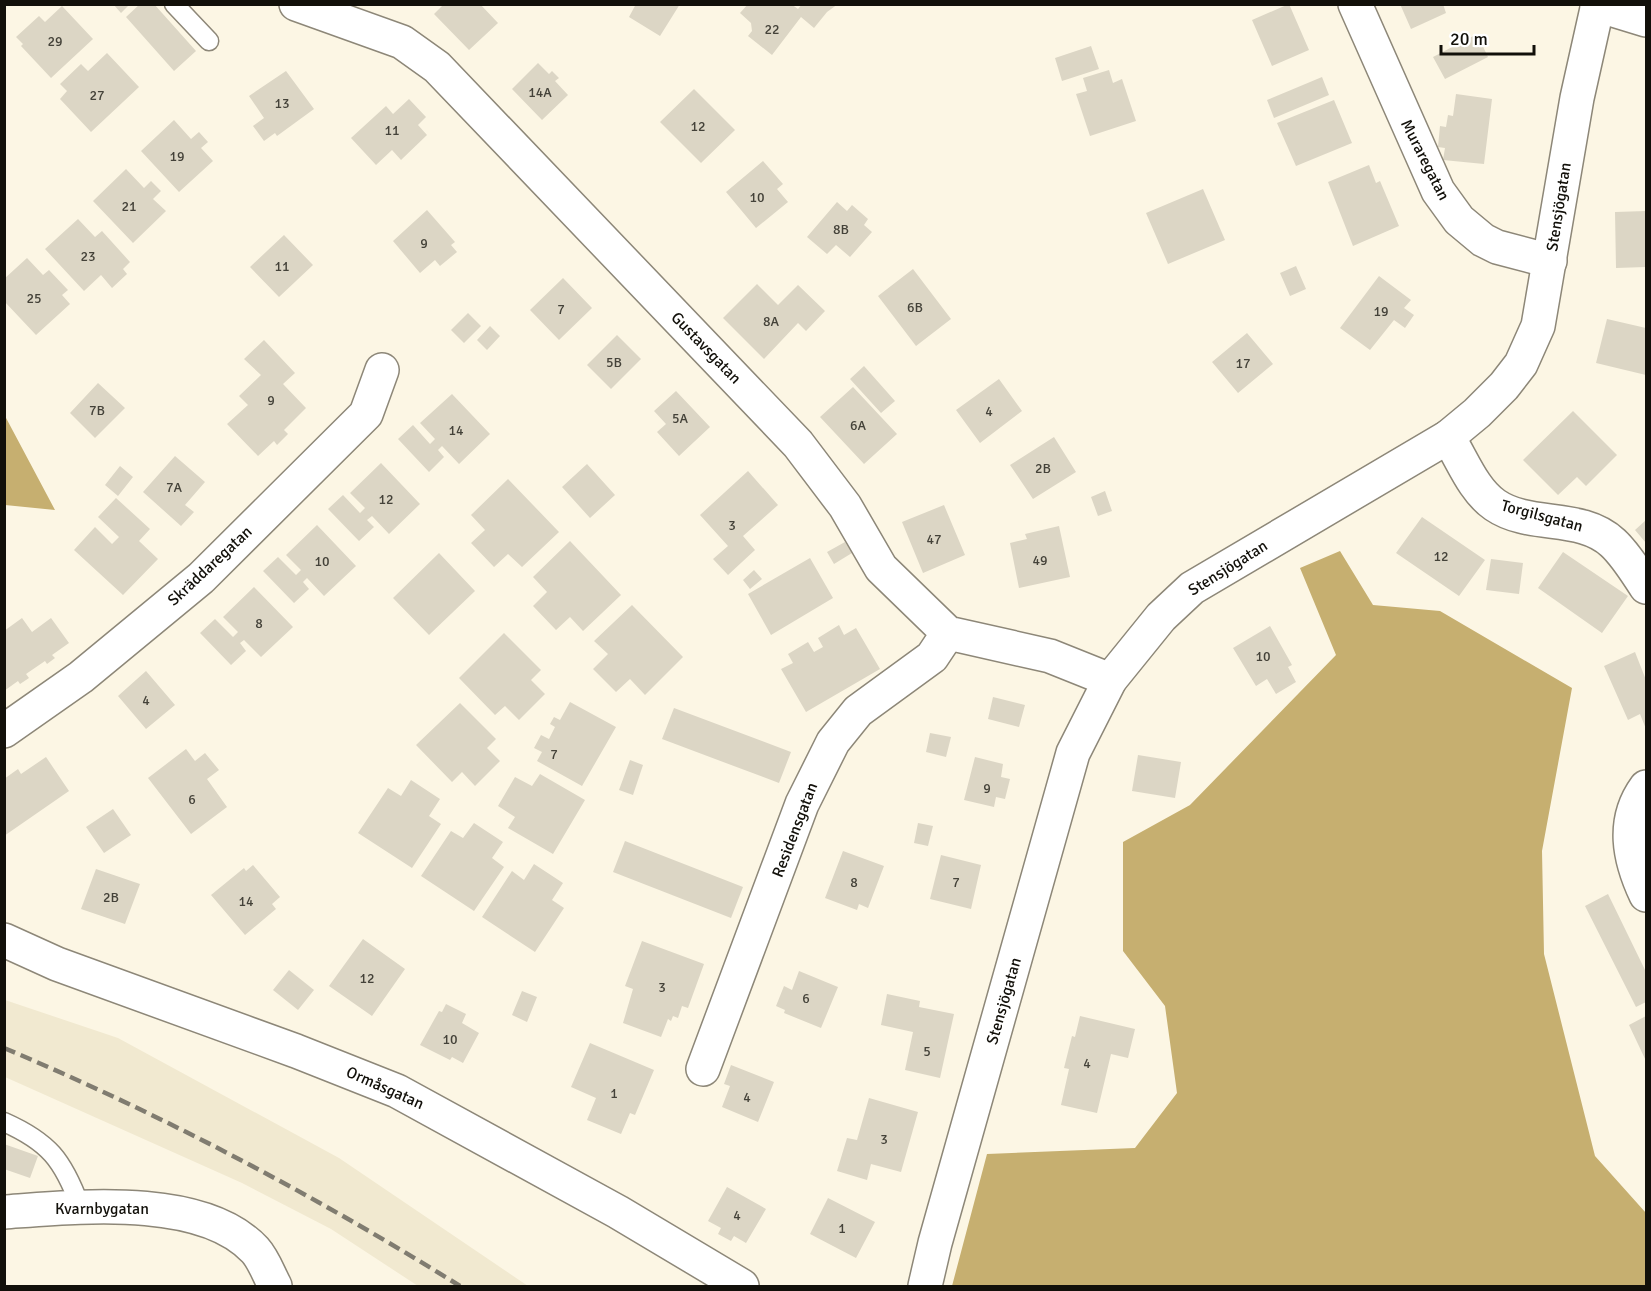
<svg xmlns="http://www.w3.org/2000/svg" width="1651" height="1291" viewBox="0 0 1651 1291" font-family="Signika,sans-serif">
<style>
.built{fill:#f1e9d0}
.forest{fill:#c6af70}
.building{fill:#dcd6c5}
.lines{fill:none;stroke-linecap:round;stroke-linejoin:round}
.service-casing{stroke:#8d8778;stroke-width:21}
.minor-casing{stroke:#8d8778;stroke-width:36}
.tertiary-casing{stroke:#8d8778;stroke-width:36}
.service{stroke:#fff;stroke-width:18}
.minor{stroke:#fff;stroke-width:33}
.tertiary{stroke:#fff;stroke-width:33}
.rail{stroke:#807c70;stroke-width:4.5;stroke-dasharray:12 6;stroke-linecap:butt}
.labels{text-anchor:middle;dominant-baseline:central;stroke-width:6;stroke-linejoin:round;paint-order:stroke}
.number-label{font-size:14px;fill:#444239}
.street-label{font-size:16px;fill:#12100a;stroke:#fff}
</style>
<rect width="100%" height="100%" fill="#fcf6e4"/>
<path class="built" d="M5,1000L118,1038L339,1158L528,1286H418L331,1229L242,1183L5,1077Z"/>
<path class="forest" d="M5,416L55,510L5,505Z
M1340,551L1373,605L1440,611L1572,688L1542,851L1544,954L1595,1156L1646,1213V1286H952L987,1154L1135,1148L1177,1093L1165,1006L1123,951V842L1190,805L1336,655L1300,568Z"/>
<path class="building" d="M113,4H130L121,13Z
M140,4H154L196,51L174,71L126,17Z
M444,4H480L498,23L469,50L434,14Z
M636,4H680L660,36L629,17Z
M748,4H791L798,9L802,4H838L827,12L814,28L801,17L772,55L748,36L752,31L751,23L740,13Z
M1289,4L1309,50L1272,66L1252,20Z
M1400,4H1443L1446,13L1411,29Z
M62,6L93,39L51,78L21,46L23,44L16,37L39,16L45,22Z
M1477,34L1488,57L1445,79L1433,57Z
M1091,46L1099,69L1062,81L1055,58Z
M107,53L139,87L91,132L60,99L67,91L60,84L81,64L88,71Z
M538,63L549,74L552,71L559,78L555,81L568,95L542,120L512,89Z
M1109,70L1113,83L1122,79L1136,121L1090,136L1076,94L1087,91L1083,78Z
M286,71L314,109L277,136L275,133L264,141L253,126L264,118L249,96Z
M1322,77L1329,95L1274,118L1267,100Z
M694,89L735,130L701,163L660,122Z
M1456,94L1492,99L1484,164L1443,160L1445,148L1438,147L1440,126L1446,127L1448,115L1453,116Z
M409,99L426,117L418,125L427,135L401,160L392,150L376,165L351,138L386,106L393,114Z
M1334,100L1352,143L1296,166L1277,123Z
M174,120L191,139L199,132L208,142L201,148L213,161L179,192L141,151Z
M763,161L783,184L777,189L788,202L756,228L726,192Z
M1369,165L1376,183L1380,181L1399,226L1353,246L1328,182Z
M126,169L144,188L151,181L161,191L153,199L166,211L133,243L93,201Z
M1203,189L1225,240L1168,264L1146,213Z
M837,202L847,211L852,205L868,219L864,225L872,232L850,257L836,245L827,254L807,237Z
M427,210L455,242L451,245L457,252L440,266L435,260L420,273L393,241Z
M1646,211V267L1616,268L1615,212Z
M78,219L95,237L102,231L130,262L123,269L127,274L112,288L101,275L84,291L45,249Z
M284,235L313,265L279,297L250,267Z
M27,258L43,275L49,270L68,290L62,295L70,304L36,335L4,301V279Z
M1296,266L1306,289L1290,296L1280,273Z
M913,269L951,319L916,346L878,296Z
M1379,276L1411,300L1404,308L1414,315L1405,328L1394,320L1370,350L1340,328Z
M563,278L592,308L559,340L530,310Z
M757,284L778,305L798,285L825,311L806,331L798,323L764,359L723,318Z
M468,313L481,326L464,343L451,330Z
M1607,319L1646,328V375L1596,363Z
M490,326L500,336L487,350L477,340Z
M1247,333L1273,364L1238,393L1212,362Z
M617,335L641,359L611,389L587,365Z
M264,340L295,373L283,384L306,408L284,430L288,434L277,445L274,441L258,456L227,424L248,405L239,396L261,375L244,359Z
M864,366L895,401L881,413L850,379Z
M999,379L1022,411L980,443L956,410Z
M98,383L125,408L95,438L70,413Z
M853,387L897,434L864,464L820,417Z
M676,391L710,427L679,456L657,432L666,424L654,411Z
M452,394L490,434L459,464L442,446L438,450L444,457L429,472L398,439L413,425L430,444L435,439L420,423Z
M1573,411L1617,455L1586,486L1577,477L1558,495L1523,460Z
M1054,437L1076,472L1033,499L1010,465Z
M175,456L205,482L185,505L194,512L181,526L143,492Z
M381,463L420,504L389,534L372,516L367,520L374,527L359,541L328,509L343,495L360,513L365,508L350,493Z
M587,464L615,495L590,518L562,487Z
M120,466L133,477L118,496L105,485Z
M748,471L778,505L743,536L755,550L728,575L713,559L728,546L700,515Z
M508,479L559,532L522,567L508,554L494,567L471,543L485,530L471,515Z
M1105,491L1112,511L1098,516L1091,497Z
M116,498L150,529L139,541L158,559L123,595L74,550L95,527L112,544L119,537L98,517Z
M944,505L965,555L923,573L902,522Z
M1422,517L1485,560L1459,596L1396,553Z
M1646,520V543L1635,530Z
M317,525L356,566L324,596L307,578L303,582L309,589L294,603L263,571L278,557L296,575L301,570L286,555Z
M1059,526L1070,577L1019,588L1010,543L1027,539L1025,534Z
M570,541L621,595L583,631L570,617L556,630L533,606L547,592L533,577Z
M845,542L852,553L834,564L827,552Z
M1563,552L1628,596L1602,633L1538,588Z
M439,553L475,591L429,635L393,598Z
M810,558L833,598L771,635L748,594Z
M1491,559L1523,563L1519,594L1486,590Z
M754,570L762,579L750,589L743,580Z
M254,587L293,627L261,657L244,640L240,643L246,651L231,665L200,633L215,619L233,637L238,632L223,617Z
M632,605L683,657L645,695L630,679L616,692L593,669L608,654L594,641Z
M22,618L32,632L51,618L69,643L52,655L55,658L47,664L45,661L26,674L29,678L20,684L18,681L4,691V631Z
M839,625L844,635L856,628L880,669L806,712L781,669L793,663L788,654L808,642L814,652L823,647L818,638Z
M1270,626L1292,665L1288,667L1296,682L1276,694L1267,679L1256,686L1233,648Z
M504,633L541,670L531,680L545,694L519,720L505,706L495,715L459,678Z
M1635,652L1646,680V729L1640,714L1628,720L1604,666Z
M146,671L175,705L146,729L118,696Z
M993,697L1025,705L1019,727L988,719Z
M570,702L616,727L582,786L537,761L542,752L534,748L541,735L549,739L555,727L550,724L554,717L560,720Z
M460,703L496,739L487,748L500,761L475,786L462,772L452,782L416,745Z
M674,708L791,752L779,783L662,739Z
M930,733L951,737L946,757L926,752Z
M186,749L195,761L205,753L219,770L207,779L227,807L191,834L148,778Z
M1138,755L1181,762L1175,798L1132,791Z
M46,757L69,791L4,836V779L18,769L21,774Z
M975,757L1003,764L1001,777L1010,779L1005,799L996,797L994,807L964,800Z
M630,760L643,765L633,795L619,790Z
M540,774L585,800L553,854L508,828L515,817L498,806L515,777L532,786Z
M411,780L440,799L429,816L441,824L412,868L358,833L388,788L401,796Z
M113,809L131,835L104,853L86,827Z
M474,823L503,842L492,858L504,867L474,911L421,876L451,831L463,838Z
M918,823L933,826L928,846L914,843Z
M625,841L743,887L731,918L613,872Z
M843,851L884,866L868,908L859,904L857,910L825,898Z
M941,855L981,865L971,909L930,899Z
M534,864L563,883L552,900L564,908L535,952L482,917L512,871L524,880Z
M253,865L280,897L272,904L276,909L245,935L211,895L244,868L246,871Z
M96,869L140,884L125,924L81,909Z
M1608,894L1646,972V1002L1636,1007L1585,906Z
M363,939L405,969L372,1016L329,986Z
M642,941L704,964L688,1008L682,1006L678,1018L673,1016L671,1021L668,1019L661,1037L623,1023L633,989L625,986Z
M289,970L314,990L298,1010L273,990Z
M799,971L838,987L821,1028L784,1013L785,1010L776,1006L784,986L792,990Z
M522,991L537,997L527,1022L512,1015Z
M887,994L920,1001L919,1007L954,1014L940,1078L905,1070L913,1032L881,1025Z
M446,1004L466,1014L462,1023L479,1033L463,1063L452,1057L450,1060L420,1045L439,1011L442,1012Z
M1080,1016L1135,1029L1128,1058L1111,1054L1097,1113L1061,1105L1069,1069L1064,1068L1072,1036L1075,1037Z
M1646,1016V1061L1629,1025Z
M590,1043L654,1070L635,1115L630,1113L621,1134L587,1120L596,1098L571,1087Z
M731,1065L774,1082L758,1122L722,1107L730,1086L724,1084Z
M869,1098L918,1112L901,1172L871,1164L867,1180L837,1171L847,1138L857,1140Z
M4,1144L38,1156L30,1178L4,1169Z
M727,1187L766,1209L746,1243L734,1236L731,1241L718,1234L721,1228L708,1221Z
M828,1198L875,1222L856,1258L810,1234Z"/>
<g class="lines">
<defs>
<path id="service" d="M174,4L209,41
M4,1122C49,1142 63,1160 80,1206"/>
<path id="minor" d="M296,4L402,42L437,67L798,444L845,506L881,568L948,633L1050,656L1110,680
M1355,4L1438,191L1459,220L1483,240L1497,247L1550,261
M1597,5L1646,20
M1448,437C1462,459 1473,490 1495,505C1530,529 1581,513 1613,543C1626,555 1636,572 1646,587
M4,731L81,677L201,578L366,414L382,370
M1646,787C1621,821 1629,859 1646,895
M4,940L57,964L296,1051L397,1091L618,1212L742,1286
M703,1069L802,804L833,742L858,711L932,657L948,633
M4,1212C75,1207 202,1193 255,1250C264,1260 269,1275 275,1286"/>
<path id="tertiary" d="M925,1286L935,1243L1073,753L1110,680L1161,617L1192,588L1448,437L1477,413L1504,386L1521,364L1538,326L1577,98L1598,4"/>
</defs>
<use href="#service" class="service-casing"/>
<use href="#minor" class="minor-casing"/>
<use href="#tertiary" class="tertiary-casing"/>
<use href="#service" class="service"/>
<use href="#minor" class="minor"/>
<use href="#tertiary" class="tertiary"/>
<path class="rail" d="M4,1048C163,1115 314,1195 460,1286"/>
</g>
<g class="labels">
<g class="number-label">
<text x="772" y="29">22</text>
<text x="55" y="41">29</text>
<text x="540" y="92">14A</text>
<text x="97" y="95">27</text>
<text x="282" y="103">13</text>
<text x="698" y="126">12</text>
<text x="392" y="130">11</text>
<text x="177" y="156">19</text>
<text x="757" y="197">10</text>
<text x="129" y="206">21</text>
<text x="841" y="229">8B</text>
<text x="424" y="243">9</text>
<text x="88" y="256">23</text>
<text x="282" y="266">11</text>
<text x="34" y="298">25</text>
<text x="915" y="307">6B</text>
<text x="561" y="309">7</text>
<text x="1381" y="311">19</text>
<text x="771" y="321">8A</text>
<text x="614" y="362">5B</text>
<text x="1243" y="363">17</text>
<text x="271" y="400">9</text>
<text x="97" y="410">7B</text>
<text x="989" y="411">4</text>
<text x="680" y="418">5A</text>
<text x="858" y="425">6A</text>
<text x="456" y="430">14</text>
<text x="1043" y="468">2B</text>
<text x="174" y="487">7A</text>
<text x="386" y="499">12</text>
<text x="732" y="525">3</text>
<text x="934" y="539">47</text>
<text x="1441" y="556">12</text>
<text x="1040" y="560">49</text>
<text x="322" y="561">10</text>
<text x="259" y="623">8</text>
<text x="1263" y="656">10</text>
<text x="146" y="700">4</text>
<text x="554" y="754">7</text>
<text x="987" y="788">9</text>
<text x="192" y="799">6</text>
<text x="854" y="882">8</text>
<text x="956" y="882">7</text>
<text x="111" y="897">2B</text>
<text x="246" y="901">14</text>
<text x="367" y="978">12</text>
<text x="662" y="987">3</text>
<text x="806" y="998">6</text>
<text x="450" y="1039">10</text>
<text x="927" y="1051">5</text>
<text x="1087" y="1063">4</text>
<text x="614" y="1093">1</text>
<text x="747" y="1097">4</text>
<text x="884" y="1139">3</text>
<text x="737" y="1215">4</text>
<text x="842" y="1228">1</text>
</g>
<g class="street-label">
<text transform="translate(1425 160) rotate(63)">Muraregatan</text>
<text transform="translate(1559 207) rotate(-81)">Stensjögatan</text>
<text transform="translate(706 348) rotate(46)">Gustavsgatan</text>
<text transform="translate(1542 516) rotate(15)">Torgilsgatan</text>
<text transform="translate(210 566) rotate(-43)">Skräddaregatan</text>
<text transform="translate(1228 568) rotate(-32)">Stensjögatan</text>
<text transform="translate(795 830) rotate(-69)">Residensgatan</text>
<text transform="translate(1004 1001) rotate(-74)">Stensjögatan</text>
<text transform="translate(385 1088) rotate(24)">Ormåsgatan</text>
<text x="102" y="1209">Kvarnbygatan</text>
</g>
</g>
<rect width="1651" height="1291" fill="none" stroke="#12100a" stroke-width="12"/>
<path d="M1441 45v9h93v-9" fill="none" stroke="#12100a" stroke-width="3"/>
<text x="1450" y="45" font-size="18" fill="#12100a" stroke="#ffffff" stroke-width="4.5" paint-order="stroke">20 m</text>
</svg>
